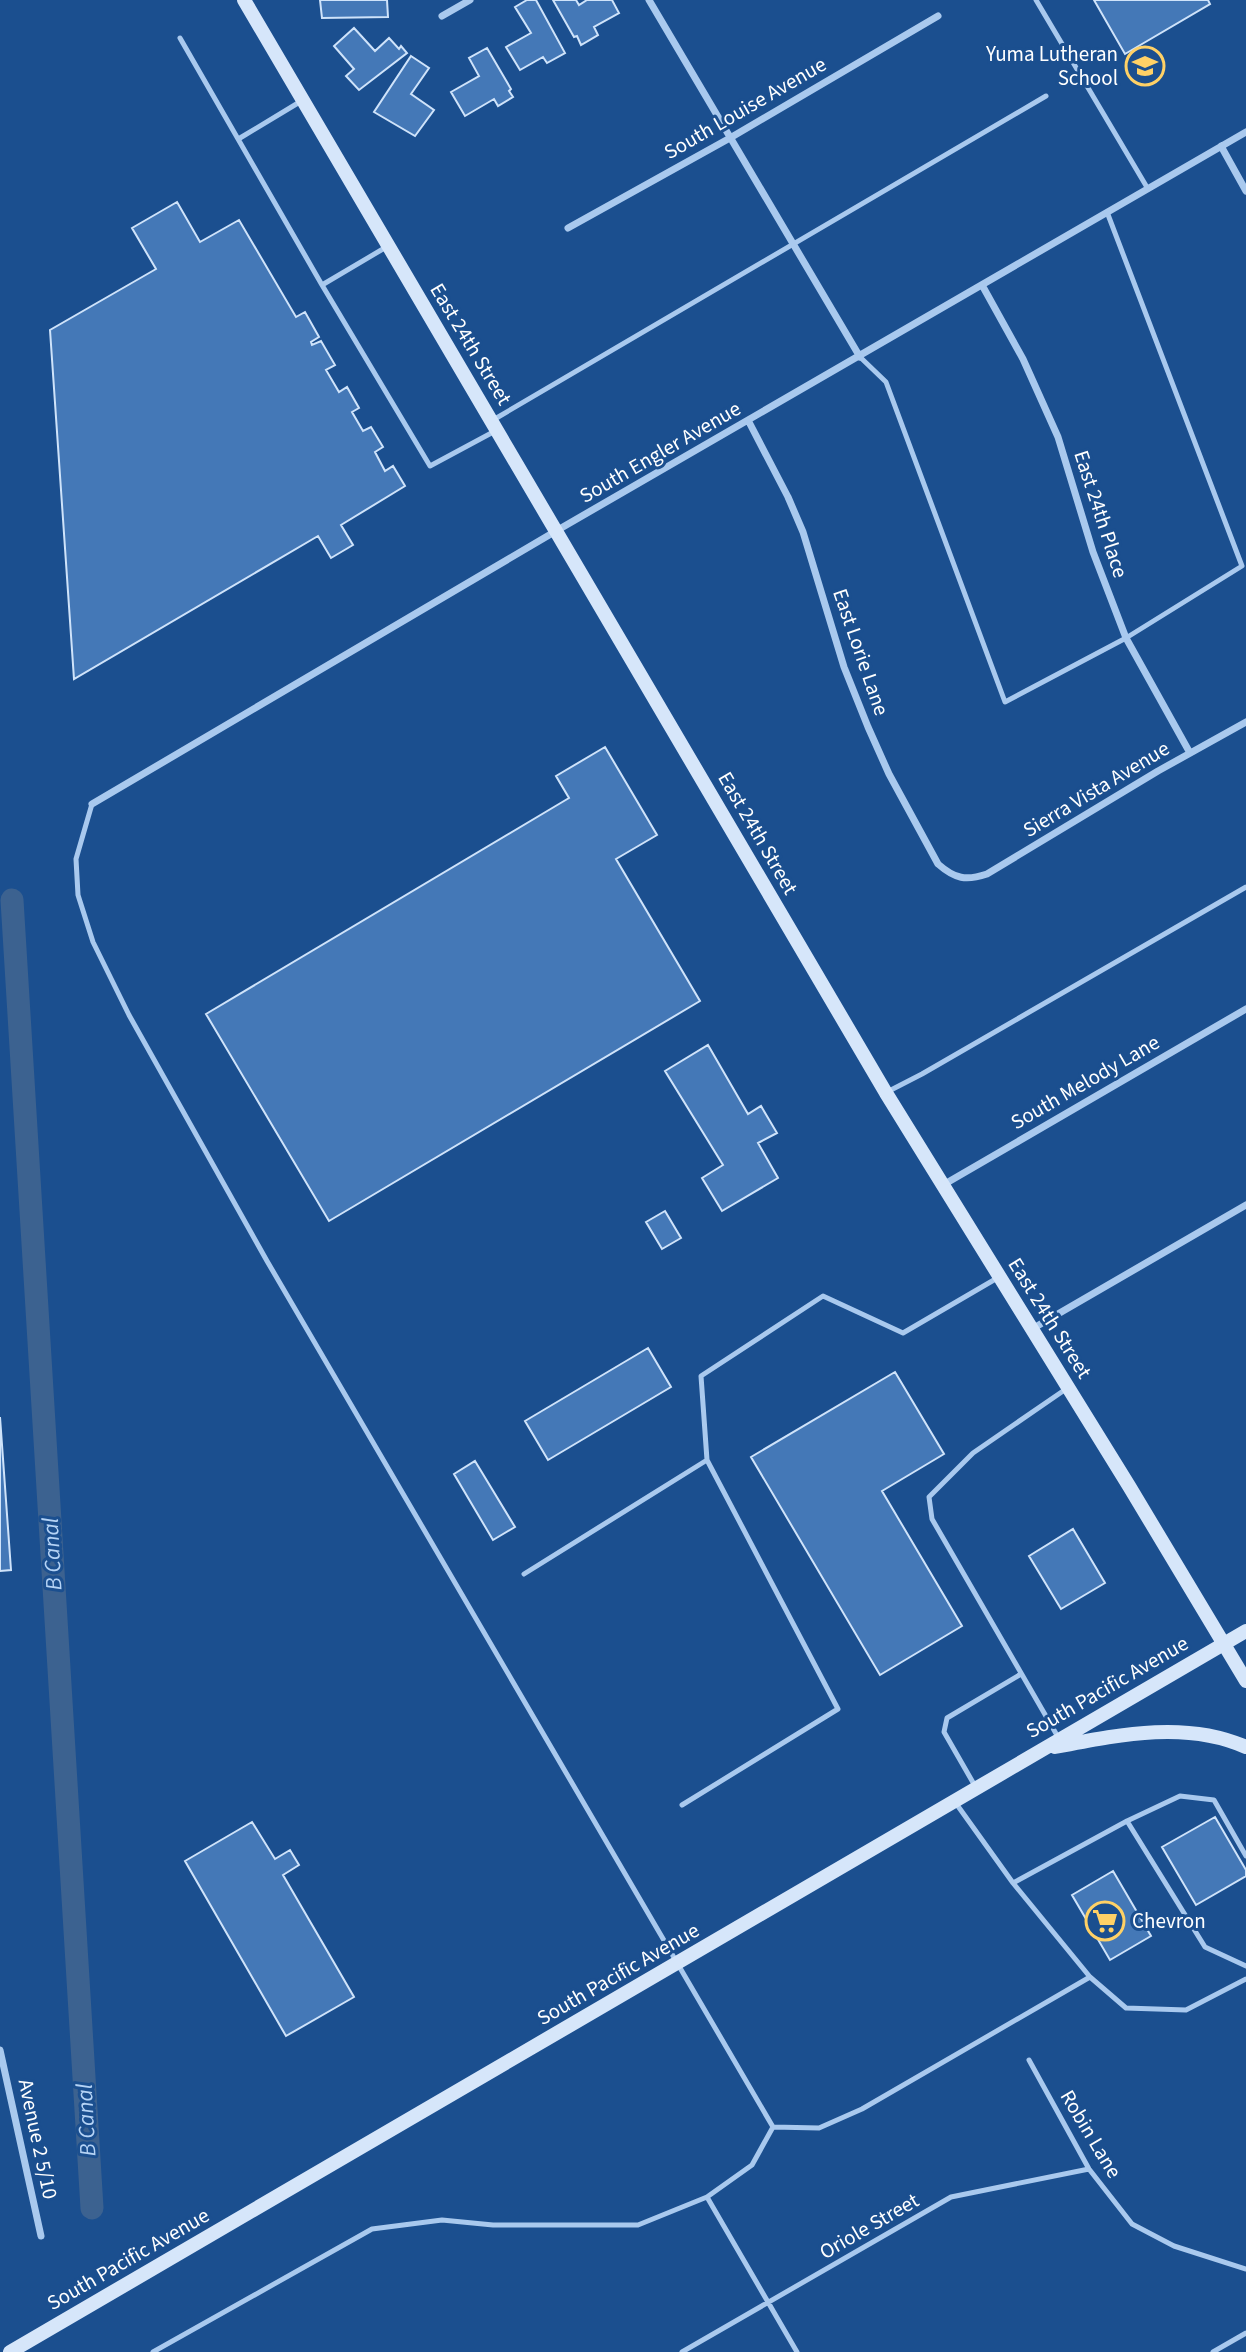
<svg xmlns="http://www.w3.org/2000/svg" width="1246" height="2352" viewBox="0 0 1246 2352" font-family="'Source Sans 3',sans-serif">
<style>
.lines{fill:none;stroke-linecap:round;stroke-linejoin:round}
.canal{stroke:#3c6290;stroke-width:23}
.building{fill:#4478b7;stroke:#cfe3fa;stroke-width:2}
.service{stroke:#a9c9ee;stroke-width:5}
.minor{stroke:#a9c9ee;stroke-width:7}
.secondary{stroke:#d6e6fa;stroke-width:14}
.labels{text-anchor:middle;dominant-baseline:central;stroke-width:6;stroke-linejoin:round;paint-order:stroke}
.poi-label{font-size:21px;fill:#fff;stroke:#1b4f8f;text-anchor:end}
.street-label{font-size:21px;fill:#fff;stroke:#1b4f8f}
.water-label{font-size:23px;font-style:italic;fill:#b5d3f5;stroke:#1b4f8f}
</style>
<rect width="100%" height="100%" fill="#1b4f8f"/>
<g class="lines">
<path class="canal" d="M12,900L92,2208"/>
</g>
<path class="building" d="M320,0H387L388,17L322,18Z
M527,0H536L565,53L547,63L543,57L520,70L506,47L531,33L515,7Z
M553,0H576L579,5L587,0H612L619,13L594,27L598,35L581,45L577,36L574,37Z
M1094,0H1208L1210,4L1125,54Z
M354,28L375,51L389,38L399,49L401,46L407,53L359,90L346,76L354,69L334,46Z
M487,48L511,89L509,91L513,97L498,106L494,99L465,116L451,92L479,76L469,58Z
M411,56L429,68L411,94L434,110L415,136L374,112Z
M177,202L200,242L239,220L296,317L305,312L319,337L311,342L312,345L321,341L335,365L326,370L339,392L347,387L359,408L352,412L363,431L371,427L383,447L375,452L385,471L393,466L405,486L341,525L353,545L331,558L318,536L74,679L50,330L156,269L132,228Z
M605,747L657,835L616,859L700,1001L329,1221L206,1014L569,798L556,776Z
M708,1045L748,1114L761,1106L777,1133L758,1143L778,1178L722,1211L702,1178L723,1165L665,1071Z
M665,1211L681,1238L662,1249L646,1222Z
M648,1348L671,1387L548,1460L525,1421Z
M895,1372L944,1454L882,1491L962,1626L880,1675L751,1457Z
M0,1417L11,1570L0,1571Z
M475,1461L515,1527L493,1540L454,1474Z
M1073,1529L1105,1583L1061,1609L1029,1556Z
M1215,1817L1246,1870V1876L1196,1905L1162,1847Z
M252,1822L275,1859L290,1850L299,1865L283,1875L354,1997L286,2036L185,1861Z
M1113,1871L1151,1936L1110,1960L1072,1895Z"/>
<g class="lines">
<path class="service" d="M1036,0L1148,189
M180,38L322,285
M240,138L303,100
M388,246L322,285L430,466L497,430
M860,357L886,382L1005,702L1126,638L1242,566L1107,212
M493,420L1046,96
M92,804L76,859L78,895L93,942L129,1015L267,1261L773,2127
M887,1092L922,1074L1246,887
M524,1574L707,1460L701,1376L823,1296L903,1333L999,1277
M1058,1737L932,1519L929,1497L973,1453L1066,1389
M975,1786L944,1732L947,1718L1021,1674
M955,1802L1013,1883L1090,1977L1126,2008L1186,2010L1246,1979
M682,1805L838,1709L707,1460
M1127,1821L1205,1947L1246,1966
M1013,1883L1127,1821L1180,1796L1214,1800L1246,1856
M1029,2060L1089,2169L1132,2224L1174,2246L1246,2269
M773,2127L819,2128L862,2109L1090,1977
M707,2197L797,2352
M153,2352L372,2229L442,2220L493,2225H638L707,2197L752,2165L773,2127
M682,2352L951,2197L1089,2169
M1213,2352L1246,2333"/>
<path class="minor" d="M649,0L860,357
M442,16L470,0
M1221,146L1246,191
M568,228L730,138L938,16
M982,285L1023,359L1058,437L1093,552L1126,638L1190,753
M749,422L788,497L803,532L844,667L868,727L889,774L938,864C955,879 966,881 987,874L1158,771L1246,722
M92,804L556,531L1246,132
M943,1185L1246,1009
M1032,1329L1246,1205
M0,2050L41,2236"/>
<path class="secondary" d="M244,0L886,1093L1129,1486L1246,1681
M1055,1747C1117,1735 1186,1720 1246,1747
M10,2352L1246,1631"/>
</g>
<defs>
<symbol id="school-ring" viewBox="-11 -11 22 22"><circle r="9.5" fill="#1b4f8f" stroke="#ffd166" stroke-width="1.5"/><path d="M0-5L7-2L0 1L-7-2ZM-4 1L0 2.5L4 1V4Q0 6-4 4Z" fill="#ffd166"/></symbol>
<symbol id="supermarket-ring" viewBox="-11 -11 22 22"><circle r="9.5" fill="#1b4f8f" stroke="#ffd166" stroke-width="1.5"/><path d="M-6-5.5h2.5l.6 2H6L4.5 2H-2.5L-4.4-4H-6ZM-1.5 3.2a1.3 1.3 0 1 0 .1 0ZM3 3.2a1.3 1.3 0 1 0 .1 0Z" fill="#ffd166"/></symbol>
</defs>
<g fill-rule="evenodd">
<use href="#school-ring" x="1123" y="44" width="44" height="44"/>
<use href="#supermarket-ring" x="1083" y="1899" width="44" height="44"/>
</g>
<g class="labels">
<g class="poi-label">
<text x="1118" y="54">Yuma Lutheran<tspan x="1118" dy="24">School</tspan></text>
<text x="1132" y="1921" text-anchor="start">Chevron</text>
</g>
<g class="street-label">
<text transform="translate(745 108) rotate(-30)">South Louise Avenue</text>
<text transform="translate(471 344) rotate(59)">East 24th Street</text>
<text transform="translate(660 452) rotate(-30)">South Engler Avenue</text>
<text transform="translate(1101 514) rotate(72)">East 24th Place</text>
<text transform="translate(861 652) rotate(71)">East Lorie Lane</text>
<text transform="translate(1096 789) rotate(-31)">Sierra Vista Avenue</text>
<text transform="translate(758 833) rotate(60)">East 24th Street</text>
<text transform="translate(1085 1082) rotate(-30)">South Melody Lane</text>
<text transform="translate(1050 1318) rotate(58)">East 24th Street</text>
<text transform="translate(1107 1687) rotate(-30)">South Pacific Avenue</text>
<text transform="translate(618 1974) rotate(-30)">South Pacific Avenue</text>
<text transform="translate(1091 2134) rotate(59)">Robin Lane</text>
<text transform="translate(38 2139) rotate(78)">Avenue 2 5/10</text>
<text transform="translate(869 2226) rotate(-30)">Oriole Street</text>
<text transform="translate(128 2259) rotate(-30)">South Pacific Avenue</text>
</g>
<g class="water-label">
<text transform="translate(52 1554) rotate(-93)">B Canal</text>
<text transform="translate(86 2120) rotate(-93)">B Canal</text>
</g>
</g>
</svg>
